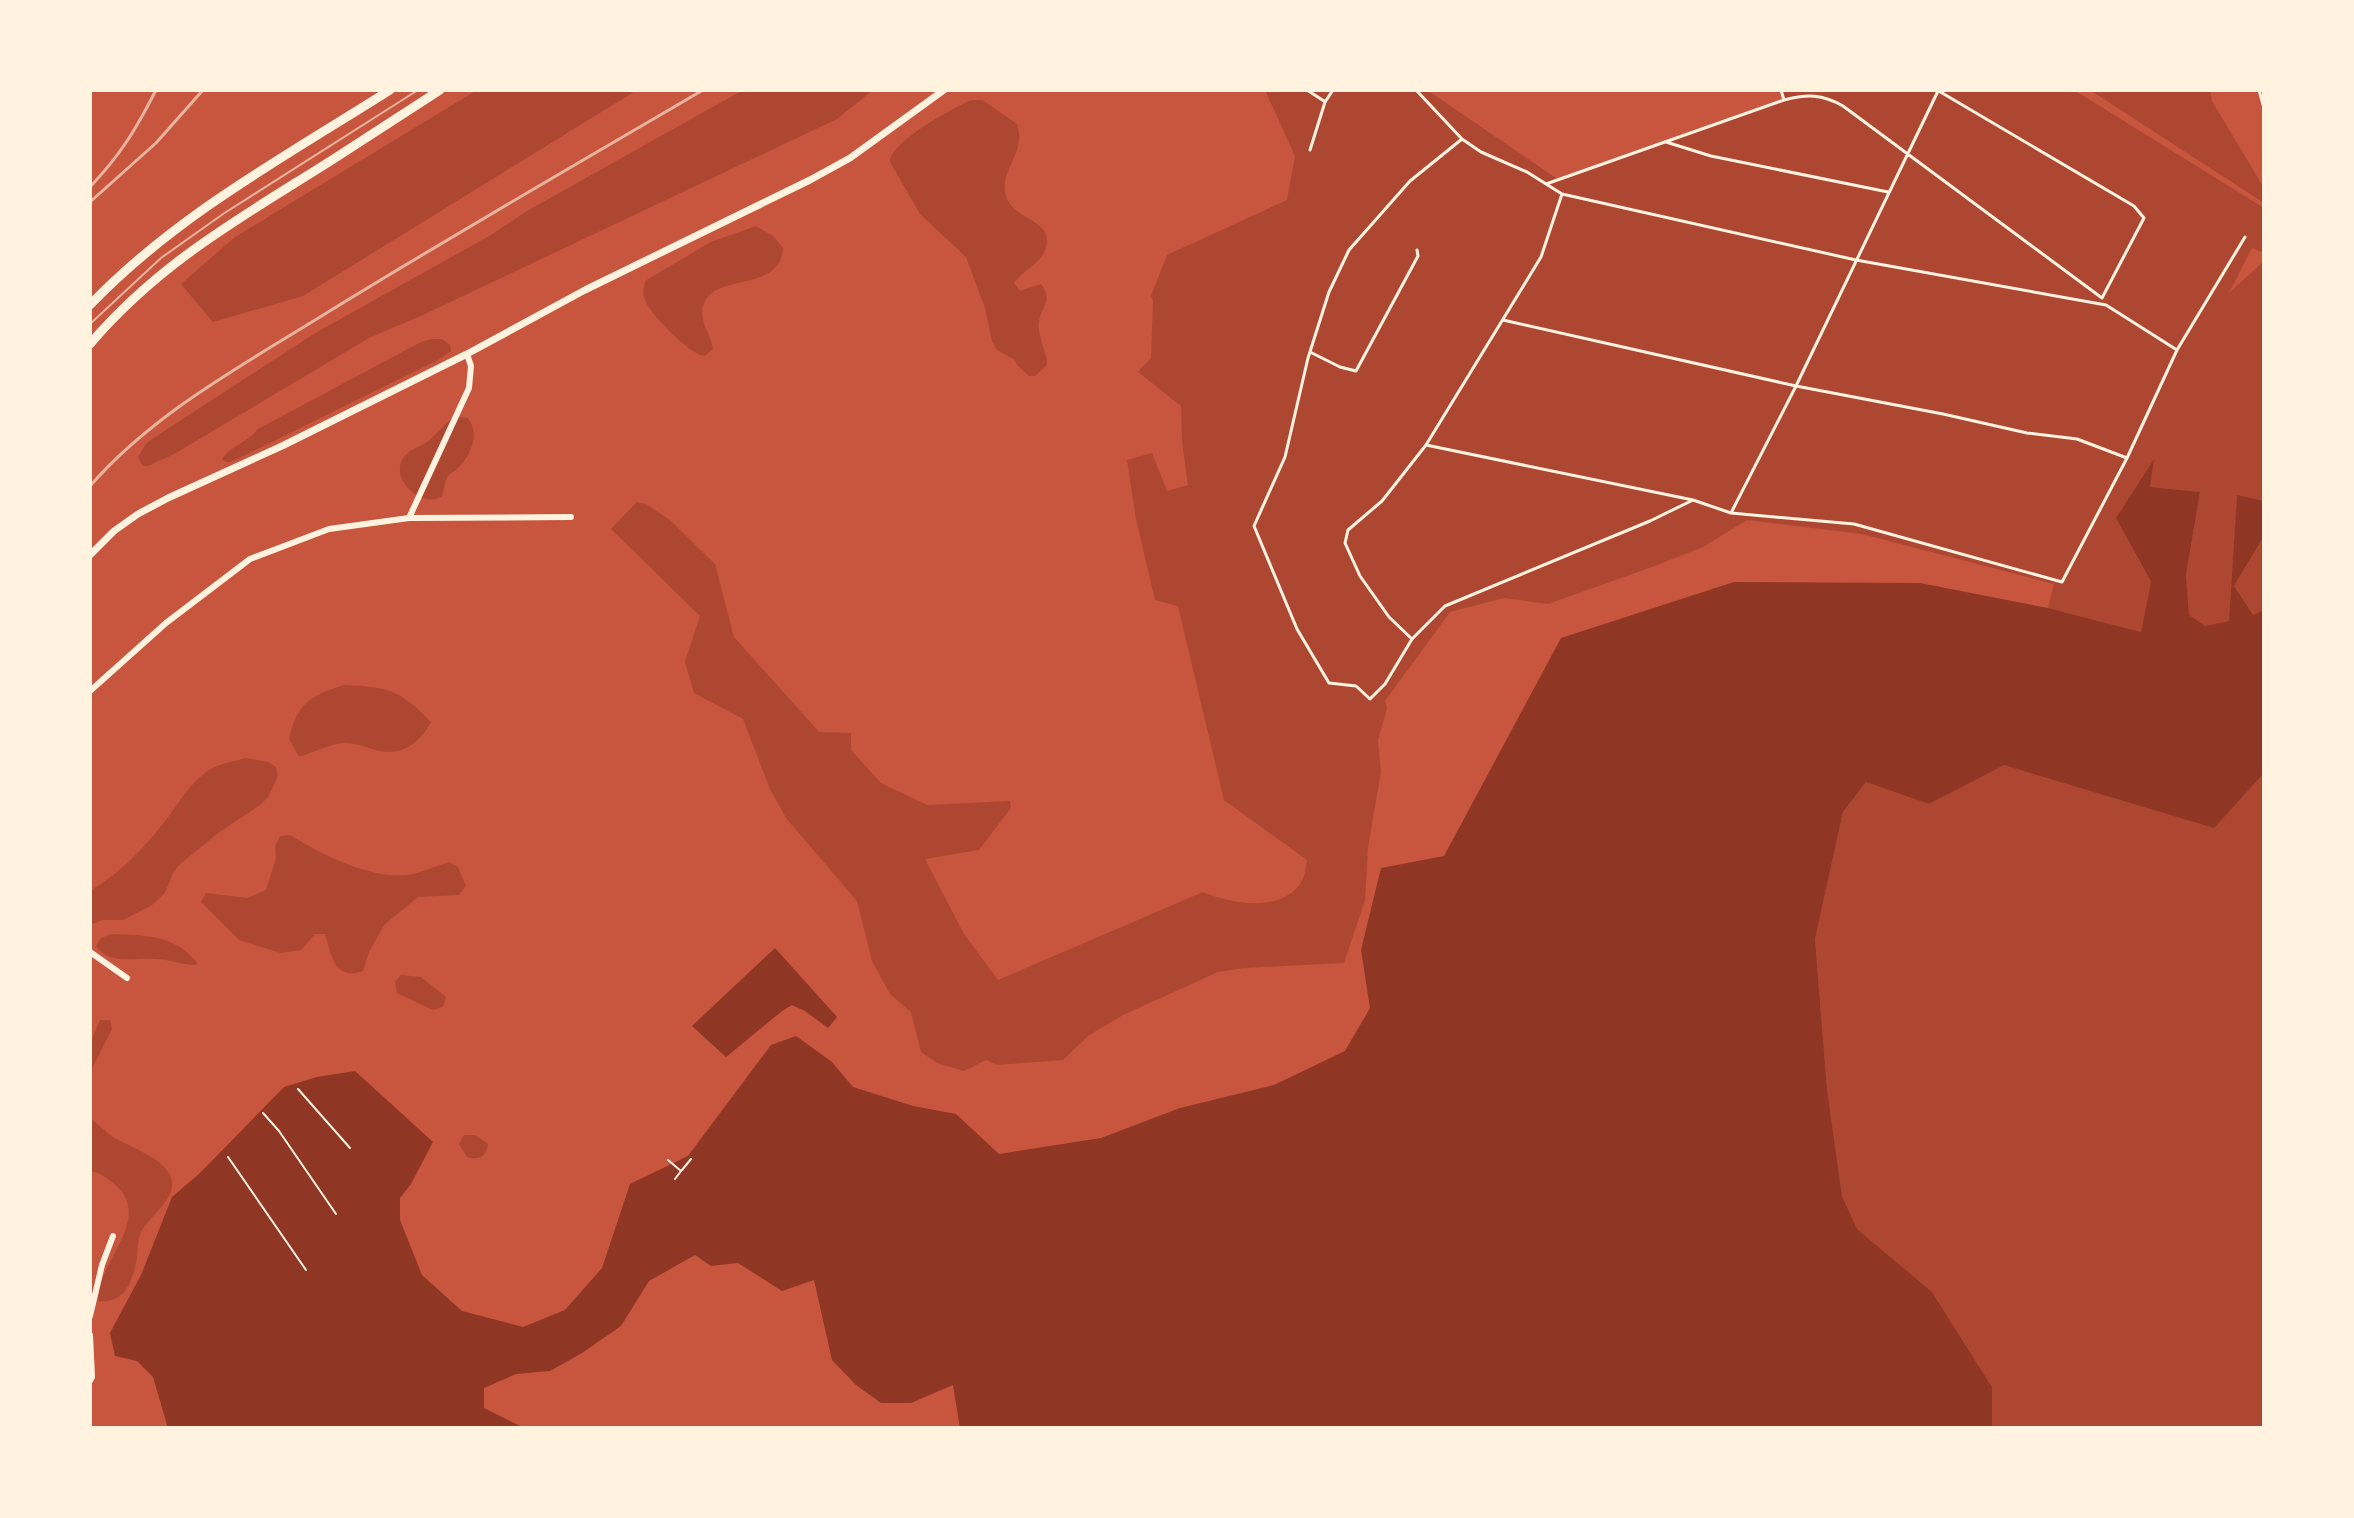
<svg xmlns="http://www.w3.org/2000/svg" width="2354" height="1518" viewBox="0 0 2354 1518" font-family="Manrope,sans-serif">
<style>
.green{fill:#ae4732}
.water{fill:#8f3625}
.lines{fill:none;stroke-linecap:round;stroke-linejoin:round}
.path{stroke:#fff3e0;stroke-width:2}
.service{stroke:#fff3e0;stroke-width:3}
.minor{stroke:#fff3e0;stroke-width:6}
.tertiary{stroke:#fff3e0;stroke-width:7}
.primary{stroke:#fff3e0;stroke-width:9}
.tram{stroke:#e9b49f;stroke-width:2}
.rail{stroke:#e9b49f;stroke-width:3}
</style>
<rect width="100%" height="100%" fill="#c8553d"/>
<path class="green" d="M477,90H637L303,296L213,322L181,284L235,237Z
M743,90H873L837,119L425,314L369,338L174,454L148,466H143L138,457L146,444L155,437L317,332L491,235L527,211Z
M1265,90H1427L1559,180L1783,100L1780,90H2074L2264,208V253L2252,248L2229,293L2264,261V501L2237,496L2229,622L2205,626L2189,616L2186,575L2200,492L2150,487L2153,461L2116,518L2151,583L2141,632L2048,608L2054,584L1862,534L1747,520L1703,547L1652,567L1548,604L1504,598L1450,612L1385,701L1387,708L1378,740L1381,772L1368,847L1365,900L1344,963L1244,968L1218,972L1123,1015L1088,1036L1063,1060L997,1065L986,1060L964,1071L937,1063L921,1052L911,1012L890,994L872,961L857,901L786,818L770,789L743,719L694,693L685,662L700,616L611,529L637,502L646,504L670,520L715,564L734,637L819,732L851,733V750L881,783L927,805L1010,801L1011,808L979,850L925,859L964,934L998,980L1203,892C1232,904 1285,914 1303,879C1305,874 1306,866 1307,860L1224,800L1178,606L1155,600L1136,519L1127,460L1152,453L1167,491L1188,485L1182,442L1181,406L1138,372L1151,358L1153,301L1151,296L1167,255L1287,200L1295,156Z
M2090,90H2210L2212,101L2264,188V203Z
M971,100H982L987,103L1017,124C1027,154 998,170 1006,196C1013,219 1047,219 1047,240C1047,262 1024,268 1014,283L1020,291L1041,284C1054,302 1041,305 1039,322C1037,333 1045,350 1047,361L1046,366L1035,376H1029L1017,365L1015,360L997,350L992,341L985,308L966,257L920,214L890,162C890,142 953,108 971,100Z
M756,226L773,236L783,248C780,297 704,268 702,313C702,324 711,336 713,349L705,356C690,355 651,315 645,300C642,293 644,288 645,281L711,242Z
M432,339H442L450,345L451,351L438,360L231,462H226L222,459C230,446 248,442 258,429L421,342Z
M455,417L468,418C480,434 471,454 459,467C456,471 451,472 448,476C445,480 444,490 442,496C424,509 391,482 402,460C407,450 418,448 427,442C437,435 444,423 455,417Z
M2264,536V610L2253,616L2234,586Z
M345,685C389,687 400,690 431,722C420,741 405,756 380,751C367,748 356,742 342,743C328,745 312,753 299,757L289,739C297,703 311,695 345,685Z
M246,758L268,762L276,767L278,776L268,797L260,805L218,833L179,865L173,873L165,893L152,905L123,920H102L90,925V893L93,889C124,870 147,845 169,816C181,800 189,785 205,773C216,764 232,762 246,758Z
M2004,764L2264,765V1428H1992V1387L1932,1292L1857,1229L1842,1196L1827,1089L1815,939L1843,812L1866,782L1929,804Z
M290,835C321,854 369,879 407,875C421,873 436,866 449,862L458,867L466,886L459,895L418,897L384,925L369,952L363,971C334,981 332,956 325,934H315L301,950L281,953L239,940L201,902L206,893L247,898L266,890L276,858L275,846L280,836Z
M111,934C144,935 177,935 198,964L193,965C181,964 168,959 155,959C133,957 111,966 96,946L101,938Z
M401,975L421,977L446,997L443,1007L433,1010L397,993L395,982Z
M100,1020H110L112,1029L90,1072V1044Z
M90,1119C97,1123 103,1129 109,1134C127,1147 160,1155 170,1175C181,1196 149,1216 141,1232C137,1241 138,1253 136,1263C131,1285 123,1304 98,1301C99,1293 100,1284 103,1277C115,1245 149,1211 112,1182C104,1177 99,1172 90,1171Z
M464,1135H475L488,1144C486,1156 480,1161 467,1157L459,1144Z"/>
<path class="water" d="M2154,459L2150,487L2200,492L2186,575L2189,615L2205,626L2229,621L2237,495L2264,501V536L2234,586L2253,615L2264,610V773L2214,828L2004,765L1929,804L1866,782L1843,812L1815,939L1827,1089L1842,1196L1857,1229L1932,1292L1992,1387V1428H960L953,1385L911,1403H881L856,1385L832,1360L814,1280L782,1291L738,1263L711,1266L695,1255L649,1281L621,1326L582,1353L550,1371L516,1374L484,1388V1408L524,1428H168L153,1377L137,1361L115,1356L110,1333L141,1275L172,1197L200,1173L284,1087L317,1077L355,1071L433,1142L411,1184L400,1198V1220L422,1275L462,1311L523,1327L565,1310L602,1268L630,1184L688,1156L771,1045L796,1036L832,1062L853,1087L913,1106L956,1114L999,1154L1101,1138L1180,1108L1274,1085L1345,1051L1370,1008L1361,950L1381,868L1444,856L1561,638L1734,582L1920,583L2048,608L2141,632L2151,582L2116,518Z
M775,948L837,1017L828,1028L805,1011L792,1005L782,1011L726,1057L692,1026Z"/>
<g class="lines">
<path class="path" d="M298,1089L350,1148
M263,1113L279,1131L336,1214
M228,1157L306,1270
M668,1160L681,1171L675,1179
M682,1170L691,1159"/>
<path class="service" d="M1307,90L1324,101
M1416,90L1462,139L1481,152L1527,172L1562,194L1856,260L2106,305L2177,350
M2259,90L2264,108
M1784,100C1807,94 1822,94 1843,106L2102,298L2144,218L2134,206L1937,90
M1462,139L1410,181L1349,250L1329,292L1308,358L1285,457L1254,526L1297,629L1329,683L1356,686L1370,699L1385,684L1412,639L1445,606L1650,521L1693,500
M1666,142L1711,156L1888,192
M1310,150L1325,102L1333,90
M1546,184L1784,100L1781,90
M1503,320L1796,386L1943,414L2027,433L2077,439L2127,458
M1310,352L1340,367L1356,371L1418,256L1417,250
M1426,445L1693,500L1731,513L1854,524L2062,582L2127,458L2177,350L2245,237
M1731,513L1796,386L1938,91
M1412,639L1389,617L1360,576L1345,543L1348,530L1382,501L1426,445L1541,257L1562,194"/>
<path class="minor" d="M409,518L469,388L471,366L467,354
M90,691L166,623L250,559L329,529L409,518L571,517
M90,952L127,978
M90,1316L102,1265L113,1236
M90,1335L92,1377L90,1381"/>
<path class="tertiary" d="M90,555L114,531L138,514L168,498L282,446L467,354L585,290L810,180L850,158L944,90"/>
<path class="primary" d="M90,305C175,216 286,156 390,90
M90,344C161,261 242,217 332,160C368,137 404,113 440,90"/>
<path class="tram" d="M90,324L161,258L223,214L418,90"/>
<path class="rail" d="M90,187C121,154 135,131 156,90
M90,202L156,143L203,90
M90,486C153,414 239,367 320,317C446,239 575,165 703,90"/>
</g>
<rect width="2354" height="1518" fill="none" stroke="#fff3e0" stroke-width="184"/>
</svg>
